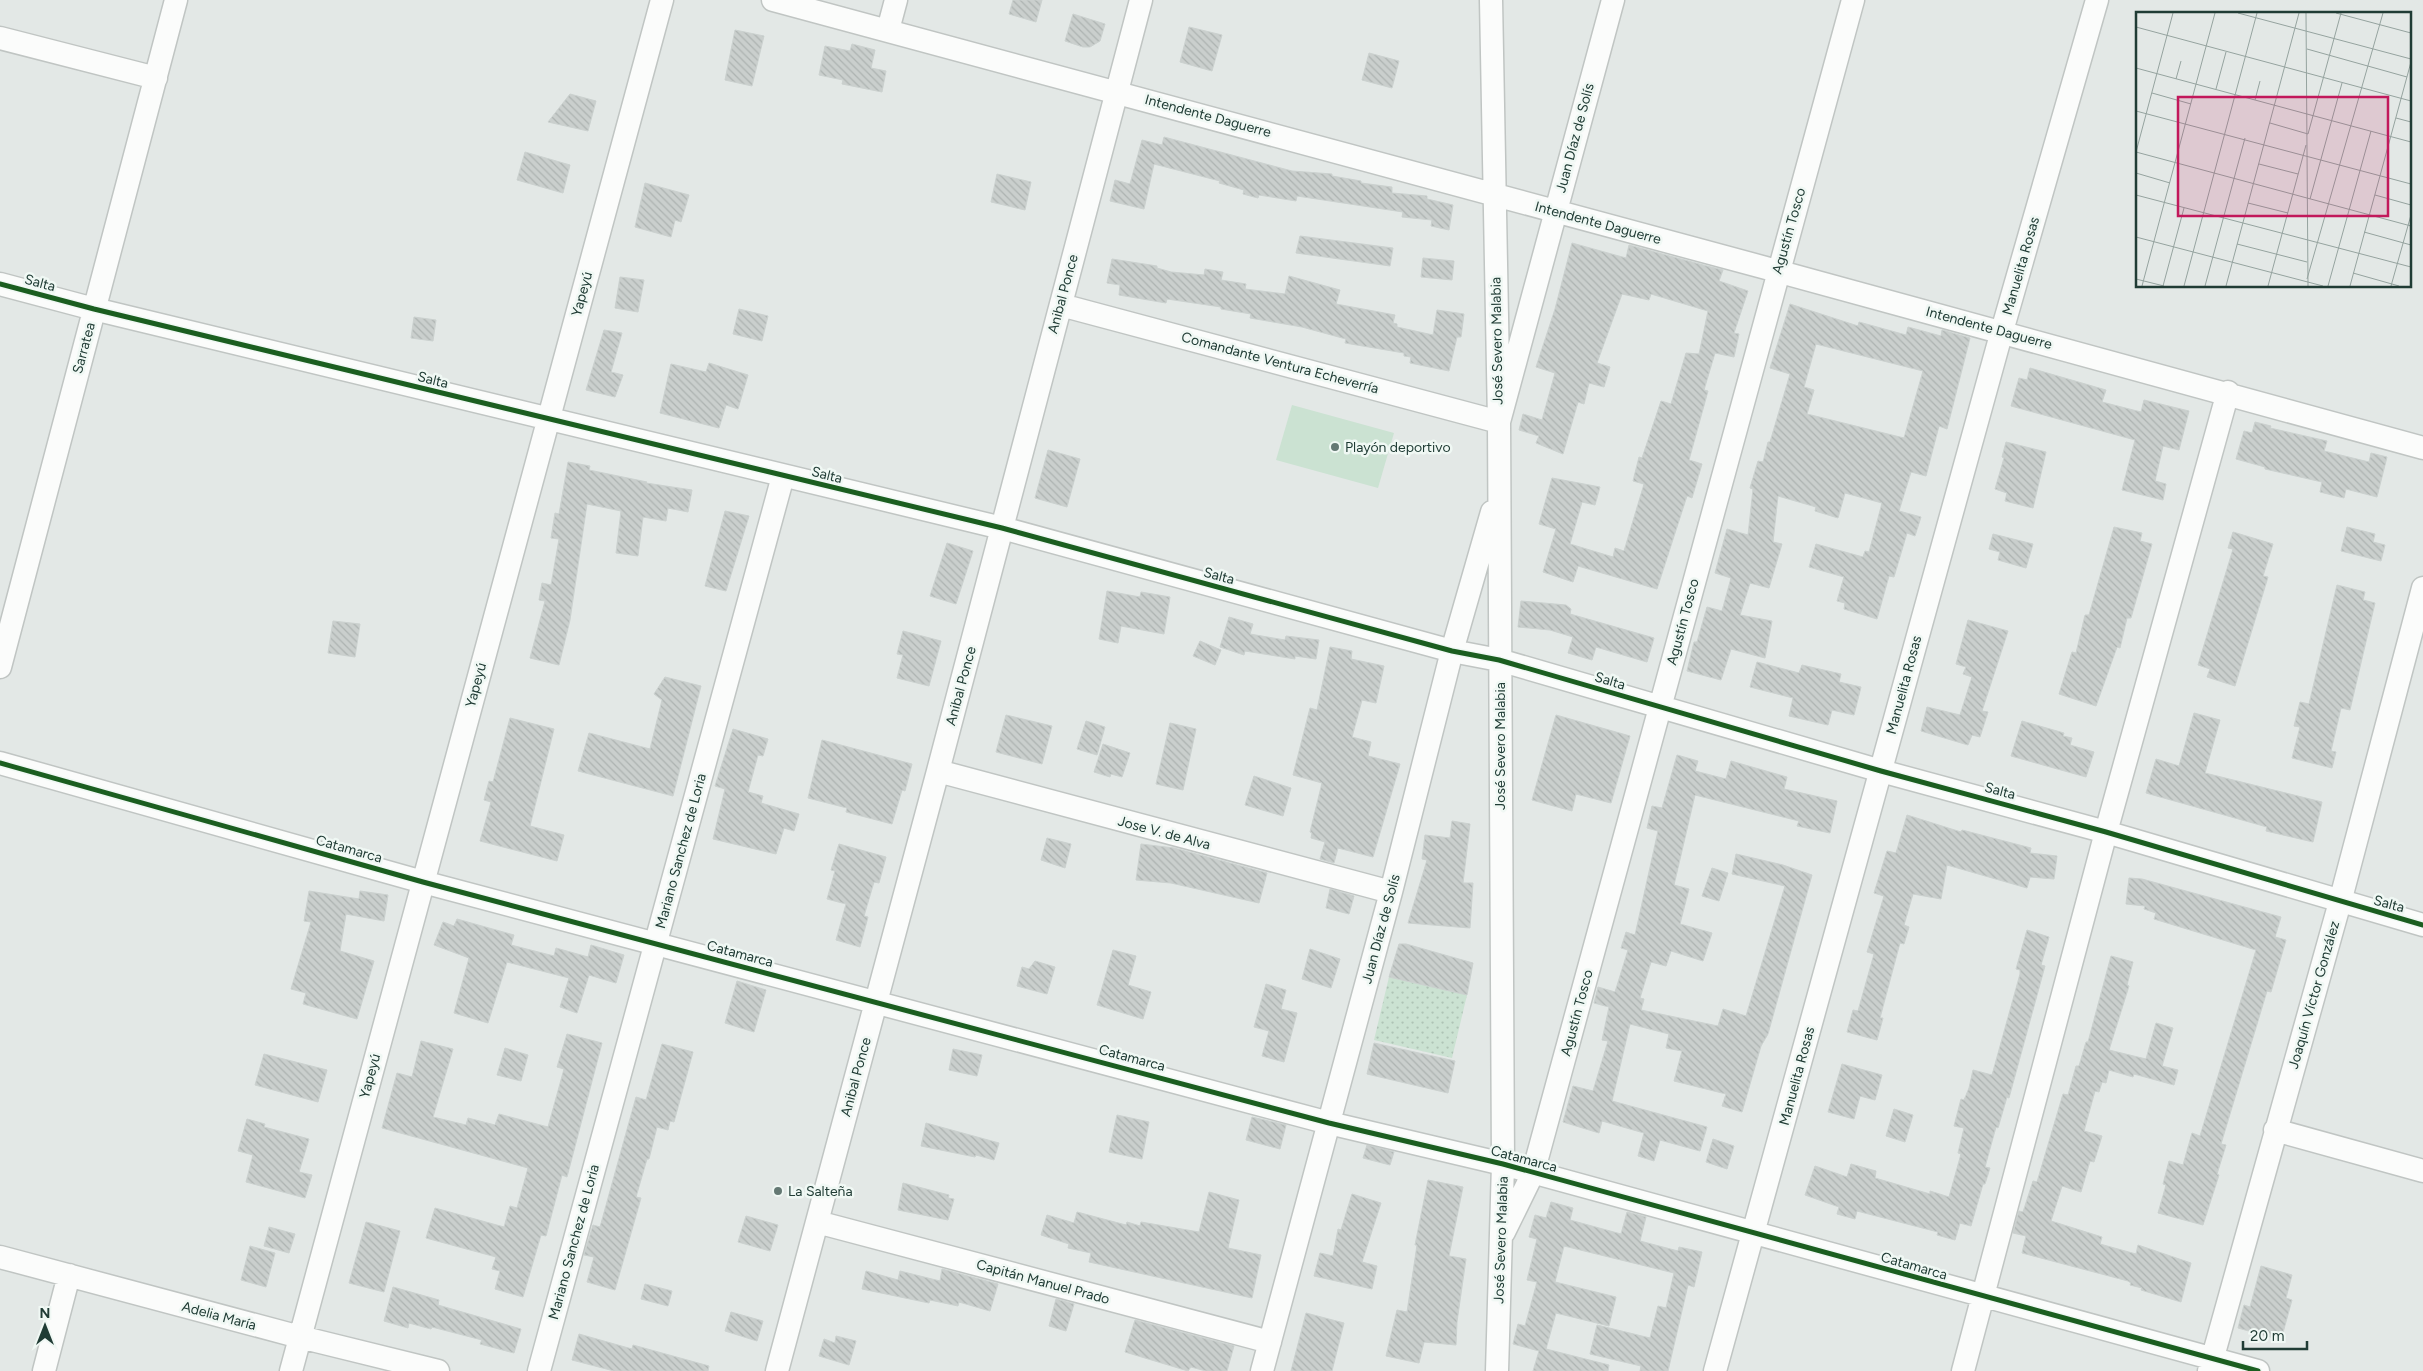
<svg xmlns="http://www.w3.org/2000/svg" width="2423" height="1371" viewBox="0 0 2423 1371" font-family="Figtree,sans-serif">
<style>
.grass{fill:#cbe2d2}
.garden{fill:url(#garden-dots)}
.building{fill:url(#building-back-hatch);stroke:#cbd1cf;fill-rule:evenodd}
.lines{fill:none;stroke-linecap:round;stroke-linejoin:round}
.minor-casing{stroke:#c0c5c3;stroke-width:25}
.minor{stroke:#fbfcfb;stroke-width:22}
.cycleway-casing{stroke:#f0f8f4;stroke-width:8}
.cycleway{stroke:#1b5e20;stroke-width:5}
.poi-dot{fill:#647873;stroke:#f0f8f4;stroke-width:2}
.labels{text-anchor:middle;dominant-baseline:central;stroke-width:5;stroke-linejoin:round;paint-order:stroke}
.street-label{font-size:14px;fill:#203c35;stroke:#f0f8f4}
.poi-label{font-size:14px;fill:#203c35;stroke:#f0f8f4;text-anchor:start}
.inset-road{fill:none;stroke:#95a39f;stroke-width:1}
.view{fill:#c2185b;fill-opacity:0.15;stroke:#c2185b;stroke-width:2.5}
.inset-edge{fill:none;stroke:#203c35;stroke-width:2.5}
</style>
<defs>
<pattern id="garden-dots" width="8" height="8" patternUnits="userSpaceOnUse" patternTransform="scale(1.25)"><rect width="8" height="8" fill="#cbe2d2"/><path d="M2 2h.1M6 6h.1" fill="none" stroke="#aec3b5" stroke-width="1.8" stroke-linecap="round"/></pattern>
<pattern id="building-back-hatch" width="6" height="6" patternUnits="userSpaceOnUse" patternTransform="scale(1.25)"><rect width="6" height="6" fill="#cacfcd"/><path d="M-1 5l2 2M0 0l6 6M5-1l2 2" fill="none" stroke="#adb3b1"/></pattern>
</defs>
<rect width="100%" height="100%" fill="#e3e8e6"/>
<path class="grass" d="M1292,405L1394,433L1378,488L1276,460Z"/>
<path class="garden" d="M1389,977L1467,995L1452,1058L1374,1040Z"/>
<path class="building" d="M1013,0H1042L1036,22L1009,14Z
M1073,14L1105,24L1100,41L1090,47H1083L1065,41Z
M1189,27L1222,35L1212,71L1180,62Z
M735,30L764,36L752,86L725,80Z
M852,44L875,50L871,68L886,71L882,92L842,84L843,80L819,75L825,46L850,51Z
M1369,53L1399,61L1392,88L1362,80Z
M570,94L596,101L588,131L548,122Z
M1164,137L1292,171L1332,174V176L1361,181V183L1392,187V193L1427,196V199L1453,205L1449,230L1431,226L1432,220L1402,217L1403,212L1297,196L1296,201L1259,195L1258,198L1243,194L1244,190L1219,183L1220,181L1154,164L1144,209L1110,201L1115,180L1130,184L1142,140L1162,145Z
M525,152L570,165L563,193L517,180Z
M997,174L1031,182L1025,210L991,202Z
M645,183L689,195L681,222L675,220L671,237L635,227Z
M1300,236L1393,248L1390,266L1296,253Z
M1572,243L1626,258L1629,245L1707,266L1723,270L1719,281L1748,291L1734,333L1739,334L1734,357L1715,353L1704,390L1708,391L1689,460L1702,464L1692,498L1687,496L1657,589L1578,566L1573,582L1543,572L1556,529L1539,524L1552,478L1600,487L1595,505L1582,502L1570,544L1613,557L1615,548L1624,551L1644,484L1633,481L1639,457L1642,458L1661,401L1671,404L1686,353L1699,354L1708,311L1651,294L1649,300L1622,294L1597,363L1610,367L1604,387L1589,383L1584,404L1578,402L1563,454L1536,443L1539,436L1519,430L1523,414L1542,420L1555,373L1536,367L1555,309Z
M1423,258L1454,261L1452,280L1421,277Z
M1112,259L1157,266V268L1171,272L1204,275L1205,269L1223,272L1221,280L1246,284L1245,289L1285,294L1289,276L1340,290L1336,304L1395,315L1393,323L1397,324V327L1433,335L1437,310L1464,314L1461,337H1457L1449,371L1410,363L1411,357L1404,356V353L1345,343L1346,339L1302,327L1250,318L1251,314L1221,309V307L1167,299L1166,303L1119,295L1120,285L1107,283Z
M620,277L644,280L638,312L615,308Z
M1790,304L1858,326L1859,322L1906,335L1908,327L1941,336L1942,330L1970,338L1947,429L1939,426L1926,476L1911,472L1899,511L1921,517L1915,536L1907,533L1894,577L1889,576L1877,619L1844,609L1845,603L1837,601L1844,577L1809,567L1816,544L1863,557L1865,551L1869,552L1882,503L1845,493L1838,518L1815,511L1816,507L1778,496L1773,542L1782,544L1769,588L1750,583L1740,615L1772,621L1765,658L1731,649L1721,680L1687,671L1694,642H1697L1707,607L1722,611L1731,578L1715,573L1727,529L1748,535L1753,489L1750,488L1758,461L1763,462L1768,442H1770L1790,374L1770,368ZM1816,344L1923,371L1904,438L1807,414L1814,390L1804,387Z
M739,309L768,316L762,341L733,334Z
M414,317L436,320L433,341L411,338Z
M604,330L622,333L611,372L623,375L615,397L586,390Z
M709,363L748,375L738,409L726,405L719,428L660,413L671,364L706,372Z
M2030,368L2106,390L2102,402L2141,412L2144,400L2189,411L2179,450L2163,446L2155,481L2166,484L2163,500L2122,490L2135,440L2011,406L2019,378L2027,380Z
M2255,422L2271,426L2270,428L2327,441L2324,451L2369,462L2371,453L2387,457L2377,497L2346,489L2344,498L2320,492L2322,482L2265,469V467L2236,459L2244,431L2252,433Z
M2006,442L2046,452L2033,508L2005,501L2007,493L1995,489L2004,458L2002,457Z
M1048,450L1080,459L1067,507L1035,498Z
M568,462L590,466L589,470L647,482L646,483L692,490L688,512L668,508L666,521L643,517L638,556L616,553L621,511L587,504L570,620L559,665L530,658L545,601L539,600L542,583L551,585L559,539L551,538L555,513L559,514Z
M725,511L749,516L726,591L705,586Z
M2114,527L2142,533L2140,541L2152,544L2131,618H2127L2120,648L2117,647L2096,706L2059,694L2072,652L2076,653L2085,615H2089Z
M2347,527L2375,534L2373,542L2385,545L2381,561L2341,551Z
M2233,532L2273,544L2263,576L2268,577L2235,686L2207,677L2210,669L2198,665L2233,549L2228,548Z
M1993,534L2033,544L2026,568L1998,560L2000,552L1989,549Z
M947,543L973,551L956,604L930,596Z
M2337,585L2365,592L2363,600L2375,603L2350,710L2341,708L2331,751L2336,752L2332,768L2292,758L2300,727L2294,726L2300,702L2309,704Z
M1107,591L1140,597L1141,592L1170,597L1164,634L1121,626L1118,643L1099,639Z
M1521,601L1566,605L1571,609L1570,614L1654,638L1647,662L1596,647L1592,660L1568,653L1573,637L1550,630L1518,627Z
M1229,617L1253,624L1250,634L1285,640L1286,636L1319,640L1316,659L1295,656V659L1245,651L1244,655L1220,647Z
M1968,620L2008,631L1982,711L1988,712L1980,737L1972,735L1968,745L1921,731L1927,707L1960,715L1972,677L1963,674L1966,667L1956,664Z
M333,621L360,624L355,657L328,653Z
M903,631L941,641L929,686L897,678L903,655L897,654Z
M1200,641L1221,650L1215,665L1193,656Z
M1330,647L1352,651L1351,659L1384,666L1376,703L1362,700L1352,737L1371,742L1368,756L1400,764L1373,857L1338,848L1334,863L1320,859L1325,842L1311,838L1312,833L1310,832L1322,783L1293,775L1310,708L1317,710Z
M1757,662L1799,673L1802,665L1841,674L1839,682L1861,687L1854,715L1832,710L1828,725L1789,716L1793,698L1750,687Z
M665,677L701,686L673,796L578,771L589,733L650,749L662,700L654,694Z
M2194,713L2220,720L2205,773L2322,802L2313,842L2266,831L2267,827L2146,793L2156,759L2179,766Z
M1006,715L1052,726L1042,764L996,752Z
M1556,715L1630,736L1611,803L1576,794L1572,811L1532,800Z
M510,718L554,729L530,826L564,835L557,861L480,841L491,802L484,800L489,781L493,782Z
M1086,721L1105,727L1097,755L1077,749Z
M2022,721L2064,733L2063,736L2072,738L2070,745L2094,752L2086,777L2011,756Z
M1170,723L1196,729L1183,790L1156,784Z
M733,729L768,739L763,756L758,755L748,792L763,796L761,803L799,814L794,831L784,828L776,854L713,839L725,789L715,786Z
M822,740L912,764L905,791L902,790L892,824L846,812L847,808L808,798Z
M1103,744L1130,753L1122,777L1111,774L1110,777L1094,772Z
M1677,755L1698,761L1695,771L1726,779L1731,761L1787,777L1784,789L1837,801L1830,833L1797,826L1799,821L1695,795L1674,885L1689,889L1680,924L1712,933L1703,961L1671,951L1666,966L1651,962L1640,998L1644,999L1641,1010L1718,1026L1723,1009L1746,1016L1785,886L1732,874L1736,854L1783,865L1812,875L1768,1034L1761,1046L1742,1112L1722,1106L1726,1094L1674,1081L1682,1051L1666,1048L1669,1034L1630,1024L1612,1101L1707,1127L1700,1151L1660,1140L1654,1161L1638,1156L1644,1133L1602,1121L1599,1133L1563,1122L1573,1086L1593,1091L1608,1041L1602,1040L1609,1007L1594,1003L1598,987L1615,992L1628,950L1621,948L1626,932L1635,935L1658,831L1647,828L1652,806L1662,808Z
M1254,776L1291,788L1283,816L1245,805Z
M1907,815L1961,832L1962,830L2031,848L2030,853L2057,856L2054,879L2030,877L2027,888L1947,865L1941,899L1913,894L1904,925L1909,927L1904,944L1900,943L1880,1018H1883L1877,1040L1847,1032L1853,1010L1858,1011L1874,954L1867,952L1884,896L1874,893L1887,851L1896,853Z
M1452,821L1470,824L1463,883H1473L1470,928L1408,923L1427,860L1422,859L1425,835L1450,838Z
M1047,838L1071,844L1065,868L1041,860Z
M839,844L886,857L879,883L874,882L864,916L868,917L860,947L836,940L846,904L827,899L835,871L831,870Z
M1141,844L1174,848L1267,873L1259,903L1171,883L1136,880Z
M1712,868L1728,873L1719,901L1702,896Z
M2129,878L2142,879L2281,917L2275,937L2286,940L2271,992L2267,991L2221,1144L2226,1145L2217,1174L2219,1175L2203,1225L2158,1213L2166,1185L2163,1184L2169,1161L2183,1165L2192,1133L2200,1136L2256,950L2154,919L2156,913L2144,909L2145,906L2126,904Z
M1330,889L1354,896L1349,914L1326,908Z
M309,891L359,899L360,891L388,895L384,921L346,914L340,951L374,961L357,1019L303,1004L306,993L291,989L311,922L304,921Z
M457,919L514,935L511,945L554,956L556,948L588,957L591,945L624,955L616,983L589,975L577,1013L560,1007L569,978L507,962L488,1023L454,1013L469,958L434,945L443,922L454,926Z
M2027,930L2049,937L2041,965L2045,966L2009,1098L2007,1097L1998,1128L1996,1127L1985,1167L1990,1168L1985,1184H1983L1971,1226L1960,1223L1955,1240L1937,1235L1938,1232L1857,1211L1855,1219L1837,1214L1839,1207L1805,1195L1815,1166L1847,1177L1851,1164L1876,1171L1875,1178L1930,1194V1191L1949,1197L1961,1154L1958,1153L1964,1128L1954,1126L1961,1099L1964,1100L1969,1088L1973,1070L1992,1075L2020,974V970L2016,969Z
M1399,944H1406L1473,963L1467,995L1389,977Z
M1310,949L1340,959L1331,988L1302,979Z
M1113,950L1136,956L1128,985L1151,992L1143,1019L1097,1005Z
M2111,956L2133,962L2127,985L2129,986L2109,1050L2146,1059L2156,1023L2173,1028L2162,1066L2178,1070L2174,1085L2134,1074L2133,1077L2109,1070L2106,1083L2102,1082L2099,1092L2095,1091L2084,1131L2102,1136L2094,1162L2090,1161L2081,1192L2062,1186L2051,1221L2102,1237L2100,1244L2136,1254L2138,1245L2191,1263L2181,1302L2141,1290L2142,1288L2130,1285L2131,1283L2128,1281L2022,1253L2026,1236L2013,1233L2019,1211L2023,1212L2033,1181L2037,1182L2063,1094L2068,1095L2076,1066H2079L2086,1042H2088Z
M1035,961L1055,967L1047,994L1017,986L1022,967L1029,969Z
M737,981L766,990L754,1032L725,1023Z
M1266,984L1286,990L1281,1009L1297,1013L1284,1062L1262,1056L1269,1031L1254,1027Z
M567,1034L602,1043L567,1177L562,1175L546,1236L541,1235L523,1297L495,1289L500,1271L492,1269L496,1257L426,1238L435,1208L504,1227L510,1206L517,1208L528,1168L382,1128L397,1073L412,1077L421,1041L453,1049L433,1117L466,1125L468,1118L495,1125L499,1114L548,1127L564,1069L557,1067Z
M1374,1043L1455,1061L1448,1093L1367,1074Z
M662,1044L693,1052L674,1122L670,1121L668,1130L657,1127L649,1159H647L636,1197L641,1198L615,1290L587,1282L594,1257L584,1255L593,1225L600,1227L636,1097L646,1100Z
M505,1048L528,1055L521,1081L497,1075Z
M953,1049L982,1055L977,1076L949,1070Z
M264,1054L327,1070L318,1102L255,1085Z
M1842,1064L1882,1075L1875,1100L1860,1096L1854,1119L1828,1112Z
M1894,1109L1913,1115L1905,1142L1886,1136Z
M1117,1115L1149,1122L1142,1159L1109,1152Z
M1252,1117L1286,1125L1280,1149L1246,1140Z
M247,1119L265,1124L264,1127L309,1139L299,1172L312,1175L305,1198L246,1182L253,1155L238,1151Z
M926,1123L999,1143L994,1160L976,1155L975,1157L921,1146Z
M1713,1139L1734,1146L1727,1169L1706,1162Z
M1367,1145L1394,1152L1390,1165L1363,1158Z
M1428,1180L1463,1187L1449,1256L1466,1259L1457,1322L1456,1345L1424,1342L1419,1363L1386,1356L1397,1310L1407,1312L1417,1245H1415Z
M903,1183L949,1195L948,1198L954,1199L948,1220L898,1210Z
M1209,1192L1239,1200L1228,1248L1261,1255L1252,1298L1089,1262L1091,1253L1068,1248L1069,1244L1041,1235L1047,1215L1074,1223L1077,1212L1126,1225L1127,1222L1140,1226L1141,1222L1199,1232Z
M1352,1194L1381,1203L1362,1262L1377,1266L1372,1289L1314,1276L1320,1253L1333,1256L1338,1229L1341,1230Z
M1551,1202L1573,1208L1570,1220L1621,1234L1627,1212L1646,1217L1640,1241L1678,1251L1679,1247L1702,1252L1694,1287L1688,1285L1668,1371H1640L1641,1366L1590,1354L1597,1325L1650,1338L1658,1306L1666,1308L1674,1273L1564,1246L1555,1282L1616,1297L1609,1326L1556,1313L1546,1349L1609,1365L1608,1371H1533L1539,1351L1513,1344L1518,1324L1525,1326L1537,1282L1527,1280L1537,1239L1529,1237L1535,1215L1546,1218Z
M746,1216L778,1225L770,1251L738,1242Z
M366,1222L400,1231L384,1292L349,1283Z
M269,1227L295,1234L289,1253L264,1246Z
M250,1246L275,1253L266,1287L241,1280Z
M2261,1266L2292,1275L2286,1298L2292,1300L2281,1340L2238,1328L2244,1305L2250,1307Z
M942,1269L998,1284L990,1311L959,1302L958,1306L930,1300L929,1303L862,1289L866,1271L898,1280L900,1271L940,1281Z
M645,1284L672,1291L668,1306L641,1299Z
M393,1287L439,1300L438,1305L521,1329L514,1353L480,1344L482,1340L432,1327L431,1329L409,1323L408,1328L384,1321Z
M1056,1299L1074,1304L1066,1331L1049,1326Z
M731,1312L763,1321L757,1341L725,1331Z
M1306,1313L1344,1323L1332,1371H1291Z
M1135,1320L1234,1346L1227,1371H1206L1191,1367L1188,1371L1125,1352Z
M579,1334L632,1349L633,1345L709,1366L708,1371H614L572,1360Z
M836,1336L856,1341L849,1365L819,1356L824,1339L835,1343Z"/>
<g class="lines">
<defs>
<path id="minor" d="M773,0C1108,88 1442,181 1777,271C1992,330 2208,387 2423,448
M1491,0L1499,422L1503,1164L1497,1371
M888,30L896,0
M0,38L156,78
M0,284L94,309L1002,528L1452,651L1499,660L1881,771L2106,832L2423,925
M1061,305L1499,422L1613,0
M0,667L176,0
M0,763L423,882L1329,1123L1503,1164L2258,1371
M938,771L1391,892
M2275,1130L2423,1171
M817,1222L1270,1342
M1504,1232L1533,1173L1853,0
M0,1257L300,1337L438,1371
M44,1371L69,1275
M291,1371L662,0
M539,1371L783,476
M777,1371L938,771L1141,0
M1262,1371L1391,892L1452,651L1492,512
M1715,1371L2002,331L2097,0
M1963,1371L2106,832L2228,392
M2209,1371L2340,902L2423,588"/>
</defs>
<use href="#minor" class="minor-casing"/>
<use href="#minor" class="minor"/>
<defs>
<path id="cycleway" d="M0,284L94,309L1002,528L1452,651L1499,660L1881,771L2106,832L2423,925
M0,763L423,882L1329,1123L1503,1164L2258,1371"/>
</defs>
<use href="#cycleway" class="cycleway-casing"/>
<use href="#cycleway" class="cycleway"/>
</g>
<g class="poi-dot">
<circle cx="1335" cy="447" r="5"/>
<circle cx="778" cy="1191" r="5"/>
</g>
<g class="labels">
<g class="street-label">
<text transform="translate(1208 116) rotate(15)">Intendente Daguerre</text>
<text transform="translate(1575 138) rotate(-75)">Juan Díaz de Solís</text>
<text transform="translate(1598 223) rotate(15)">Intendente Daguerre</text>
<text transform="translate(1789 231) rotate(-74)">Agustín Tosco</text>
<text transform="translate(2021 266) rotate(-74)">Manuelita Rosas</text>
<text transform="translate(40 283) rotate(15)">Salta</text>
<text transform="translate(582 294) rotate(-75)">Yapeyú</text>
<text transform="translate(1063 294) rotate(-75)">Anibal Ponce</text>
<text transform="translate(1989 328) rotate(15)">Intendente Daguerre</text>
<text transform="translate(1497 341) rotate(-91)">José Severo Malabia</text>
<text transform="translate(84 348) rotate(-75)">Sarratea</text>
<text transform="translate(1280 363) rotate(15)">Comandante Ventura Echeverría</text>
<text transform="translate(433 380) rotate(14)">Salta</text>
<text transform="translate(827 475) rotate(14)">Salta</text>
<text transform="translate(1219 576) rotate(15)">Salta</text>
<text transform="translate(1683 622) rotate(-75)">Agustín Tosco</text>
<text transform="translate(1610 681) rotate(17)">Salta</text>
<text transform="translate(476 685) rotate(-75)">Yapeyú</text>
<text transform="translate(1904 685) rotate(-75)">Manuelita Rosas</text>
<text transform="translate(961 686) rotate(-75)">Anibal Ponce</text>
<text transform="translate(1500 746) rotate(-90)">José Severo Malabia</text>
<text transform="translate(2000 791) rotate(15)">Salta</text>
<text transform="translate(1164 833) rotate(15)">Jose V. de Alva</text>
<text transform="translate(349 849) rotate(16)">Catamarca</text>
<text transform="translate(681 851) rotate(-75)">Mariano Sanchez de Loria</text>
<text transform="translate(2389 904) rotate(15)">Salta</text>
<text transform="translate(1381 929) rotate(-75)">Juan Díaz de Solís</text>
<text transform="translate(740 954) rotate(15)">Catamarca</text>
<text transform="translate(2314 995) rotate(-74)">Joaquín Víctor González</text>
<text transform="translate(1577 1013) rotate(-75)">Agustín Tosco</text>
<text transform="translate(1132 1058) rotate(15)">Catamarca</text>
<text transform="translate(370 1076) rotate(-75)">Yapeyú</text>
<text transform="translate(1797 1076) rotate(-75)">Manuelita Rosas</text>
<text transform="translate(856 1077) rotate(-75)">Anibal Ponce</text>
<text transform="translate(1524 1159) rotate(15)">Catamarca</text>
<text transform="translate(1501 1240) rotate(-88)">José Severo Malabia</text>
<text transform="translate(574 1242) rotate(-75)">Mariano Sanchez de Loria</text>
<text transform="translate(1914 1266) rotate(16)">Catamarca</text>
<text transform="translate(1043 1282) rotate(15)">Capitán Manuel Prado</text>
<text transform="translate(219 1316) rotate(15)">Adelia María</text>
</g>
<g class="poi-label">
<text x="1345" y="447">Playón deportivo</text>
<text x="788" y="1191">La Salteña</text>
</g>
</g>
<g transform="translate(2136 12)">
<rect width="275" height="275" fill="#e3e8e6"/>
<path class="inset-road" d="M102,1L275,47M170,1L172,274M200,1L275,21M0,15L275,89M171,37L271,65M0,56L275,130M40,67L45,49M80,77L90,40M16,81L55,92M119,88L124,69M0,99L275,172M260,106L275,110M134,111L172,122L205,1M0,140L275,214M0,140L37,1M123,152L162,162M0,161L34,171M0,183L275,255M239,183L275,193M174,187L206,71M112,191L152,201M228,220L275,233M0,225L187,274M101,232L171,250M217,261L263,274M0,267L28,274M171,267L247,1M6,274L79,1M27,274L48,196M48,274L121,1M69,274L109,126M90,274L163,1M132,274L170,133M192,274L235,119M214,274L275,50M255,274L275,203"/>
<path class="view" d="M42,85H252V204H42Z"/>
<rect width="275" height="275" class="inset-edge"/>
</g>
<g transform="translate(45 1326)" stroke="#f0f8f4" stroke-width="4" paint-order="stroke">
<path d="M0-4L9 19L0 12L-9 19Z" fill="#203c35"/>
<text y="-8" font-size="14" font-weight="bold" text-anchor="middle" fill="#203c35">N</text>
</g>
<path d="M2243 1341v8h64v-8" fill="none" stroke="#203c35" stroke-width="2.5"/>
<text x="2250" y="1341" font-size="15" fill="#203c35" stroke="#f0f8f4" stroke-width="4" paint-order="stroke">20 m</text>
</svg>
